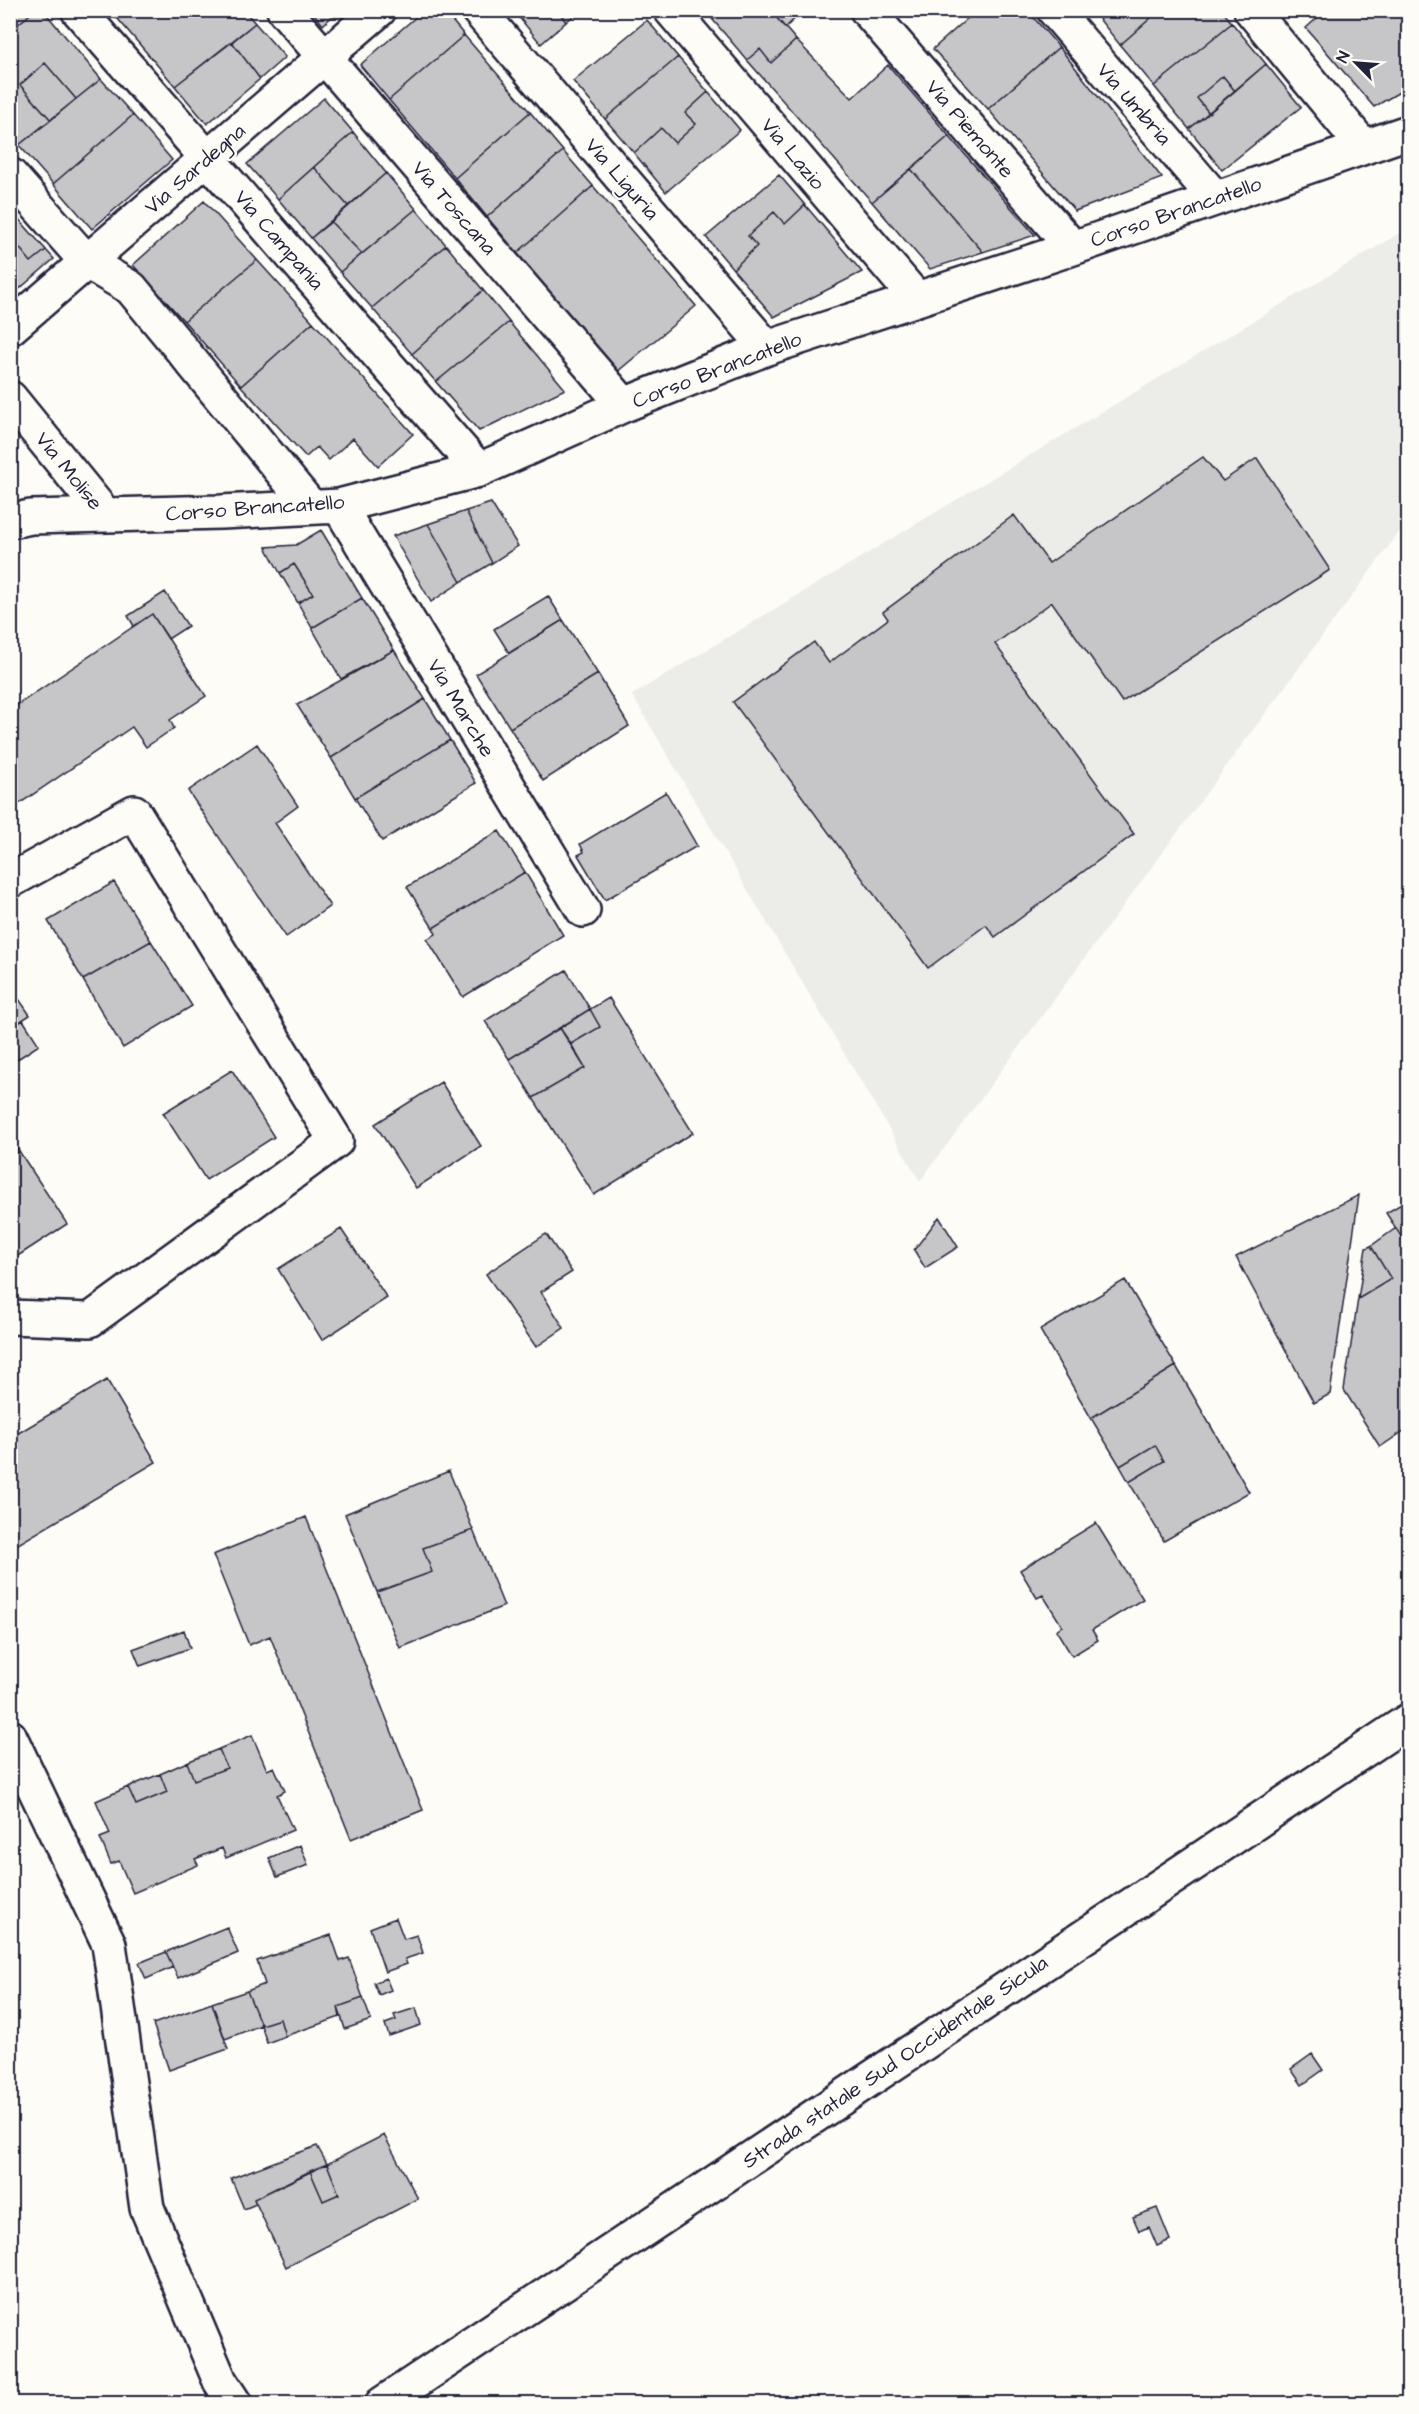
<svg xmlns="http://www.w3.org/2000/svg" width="1419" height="2414" viewBox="0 0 1419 2414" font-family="'Architects Daughter',sans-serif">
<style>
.built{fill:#ecece9}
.building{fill:#c6c6c8;stroke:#22223b;stroke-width:1.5}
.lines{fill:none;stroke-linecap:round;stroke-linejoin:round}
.minor-casing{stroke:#22223b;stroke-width:38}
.major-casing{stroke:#22223b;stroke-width:38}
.minor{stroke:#fdfcf7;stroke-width:33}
.major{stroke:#fdfcf7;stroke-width:33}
.labels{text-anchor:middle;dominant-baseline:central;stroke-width:5;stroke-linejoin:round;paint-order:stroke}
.street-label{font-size:21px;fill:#22223b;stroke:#fdfcf7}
</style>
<rect width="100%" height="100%" fill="#fdfcf7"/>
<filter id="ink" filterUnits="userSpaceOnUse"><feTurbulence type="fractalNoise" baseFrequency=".0167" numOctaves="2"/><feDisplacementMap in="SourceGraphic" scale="12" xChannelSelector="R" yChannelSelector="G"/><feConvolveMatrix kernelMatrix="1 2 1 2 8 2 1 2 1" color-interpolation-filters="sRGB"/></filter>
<g filter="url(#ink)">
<path class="built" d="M1408,228V520L920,1181L632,695Z"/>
<path class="building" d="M10,10H35L10,31Z
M35,10H43L101,79L76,99L45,63L20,85L51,120L19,145L10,135V31Z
M110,10H128L118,19Z
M128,10H181L184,15L189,10H244L255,23L175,86L118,19Z
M311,10H339L323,25Z
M424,10H443L464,35L389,100L360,65Z
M513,10H558L566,22L541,44Z
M558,10H580L566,22Z
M704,10H724L713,20Z
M724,10H770L796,40L771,63L760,49L747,60L713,20Z
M770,10H804L785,28Z
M977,10H1027L1059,47L988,109L933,49Z
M1092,10H1160L1120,45Z
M1160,10H1222L1232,23L1154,86L1120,45Z
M1326,10H1408V87L1374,107L1306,28Z
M647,20L678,57L605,119L573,81Z
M255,23L285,57L260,79L232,42Z
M1232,23L1266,64L1235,91L1223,76L1197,98L1209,113L1189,129L1154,86Z
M464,35L530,112L455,178L389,100Z
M796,40L852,98L888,65L949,136L872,202L747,60L760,49L771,63Z
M232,42L260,79L207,124L175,86Z
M1059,47L1162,178L1075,211L988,109Z
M678,57L708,92L685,113L696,124L675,143L661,128L634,153L605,119Z
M45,63L76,99L51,120L20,85Z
M1266,64L1301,107L1222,170L1189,129Z
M1223,76L1235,91L1209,113L1197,98Z
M101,79L133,115L53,184L19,145Z
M708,92L740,130L666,192L634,153L661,128L675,143L696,124L685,113Z
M324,98L353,132L278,199L247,164Z
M530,112L563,151L487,217L455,178Z
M133,115L172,160L92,229L53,184Z
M353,132L386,173L348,206L314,167Z
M949,136L1035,235L983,252L911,169Z
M563,151L593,186L517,253L487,217Z
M314,167L348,206L311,238L278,199Z
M911,169L983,252L930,269L872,202Z
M386,173L416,209L362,254L331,222Z
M779,175L805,205L785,224L774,212L748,236L757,246L733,269L706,237Z
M593,186L696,306L617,372L517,253Z
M204,201L257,260L184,321L133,265Z
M805,205L862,272L774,317L733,269L757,246L748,236L774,212L785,224Z
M10,209L46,250L31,262L10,236Z
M416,209L446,245L372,308L340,272Z
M331,222L362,254L340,272L311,238Z
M10,236L31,262L46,250L54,259L10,297Z
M446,245L483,290L412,354L372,308Z
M257,260L313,322L241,386L184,321Z
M483,290L509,322L436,382L412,354Z
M313,322L413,434L378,466L353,438L329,460L317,447L306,457L241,386Z
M509,322L565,389L479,431L436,382Z
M1203,457L1223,481L1257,458L1330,570L1122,702L1052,602L995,644L1134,834L995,937L986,925L928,968L733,702L814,642L829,663L888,619L883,612L1014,515L1049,563Z
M491,503L518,546L492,563L466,511Z
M466,511L492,563L461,582L428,524Z
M428,524L461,582L431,602L393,536Z
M321,530L362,598L312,628L298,603L313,594L294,564L280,573L266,547L296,545Z
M294,564L313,594L298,603L280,573Z
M165,592L188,626L168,639L152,614L134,626L128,616Z
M548,596L563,620L509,653L494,629Z
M362,598L394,650L341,679L312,628Z
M152,614L206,696L170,720L174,728L146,747L132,727L10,810V710Z
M563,620L598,674L510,728L476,674Z
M394,650L425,699L331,758L297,705Z
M598,674L629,726L543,781L510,728Z
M425,699L450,740L355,798L331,758Z
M450,740L476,783L382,841L355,798Z
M257,744L298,806L275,823L330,906L286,937L188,791Z
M666,792L697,846L605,900L578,855L584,852L580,844Z
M499,831L525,872L433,928L407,887Z
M525,872L563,935L463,997L427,939L436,934L433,928Z
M114,882L151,941L83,980L48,921Z
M151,941L192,1006L123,1048L83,980Z
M566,970L590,1009L509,1059L485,1021Z
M10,986L30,1015L10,1028Z
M609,998L693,1133L594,1195L533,1098L585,1068L571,1044L600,1027L590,1009Z
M590,1009L600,1027L571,1044L560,1028Z
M23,1020L39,1045L10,1064V1028Z
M560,1028L585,1068L533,1098L509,1059Z
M232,1070L274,1137L206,1180L163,1113Z
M441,1082L481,1146L416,1188L375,1124Z
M10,1137L19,1151L10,1156Z
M19,1151L67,1224L10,1261V1156Z
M1359,1195L1330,1394L1314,1403L1236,1257Z
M1408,1200V1247L1386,1213Z
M939,1217L958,1247L925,1268L914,1250Z
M1396,1228L1408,1247V1428L1380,1447L1344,1390L1358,1299L1391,1279L1371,1246Z
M341,1229L387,1298L322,1340L278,1269Z
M546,1234L572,1272L541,1292L564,1328L536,1347L486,1274Z
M1371,1246L1391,1279L1358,1299L1366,1248Z
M1125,1280L1176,1366L1091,1418L1040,1330Z
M1176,1366L1249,1492L1164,1541L1129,1482L1164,1461L1155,1445L1120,1466L1091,1418Z
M107,1380L156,1462L10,1549V1438Z
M1155,1445L1164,1461L1129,1482L1120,1466Z
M449,1471L473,1530L423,1548L432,1572L377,1592L345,1514Z
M306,1517L423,1810L351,1839L270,1636L249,1645L213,1555Z
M1096,1523L1143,1599L1092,1630L1098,1640L1072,1656L1056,1630L1062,1626L1043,1595L1037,1598L1020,1570Z
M473,1530L504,1606L400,1648L377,1592L432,1572L423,1548Z
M184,1630L190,1648L140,1666L133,1649Z
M252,1735L267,1770L274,1767L285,1791L277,1795L293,1830L226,1858L222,1848L195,1859L198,1865L133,1893L119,1861L111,1864L100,1838L110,1834L96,1801L128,1787L136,1805L167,1792L160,1774L187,1762L194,1780L227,1768L219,1749Z
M219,1749L227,1768L194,1780L187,1762Z
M160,1774L167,1792L136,1805L128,1787Z
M300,1845L308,1865L277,1877L269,1858Z
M396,1918L404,1939L417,1935L423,1953L405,1959L407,1964L385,1972L370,1928Z
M227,1927L238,1953L178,1978L166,1952Z
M331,1935L340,1961L349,1958L363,1998L338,2007L340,2017L285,2036L280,2019L261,2025L247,1991L265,1984L257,1961Z
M166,1952L173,1967L146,1979L139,1963Z
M386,1978L391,1990L379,1995L374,1983Z
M247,1991L261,2025L225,2039L212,2003Z
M363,1998L371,2020L345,2029L338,2007Z
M212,2003L228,2049L169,2070L153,2024Z
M416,2008L421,2025L389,2036L385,2024L396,2020L394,2015Z
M280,2019L285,2036L267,2043L261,2025Z
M1312,2054L1323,2070L1302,2085L1291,2069Z
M384,2135L418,2199L286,2267L254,2199L310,2171L323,2201L339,2194L327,2164Z
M317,2146L327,2164L254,2199L256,2204L244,2209L231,2178Z
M327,2164L339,2194L323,2201L310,2171Z
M1157,2208L1170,2240L1157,2246L1149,2227L1139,2231L1133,2217Z"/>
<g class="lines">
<defs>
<path id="minor" d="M78,10L479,470
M284,10L624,405
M478,10L767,348
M671,10L916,298
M867,10L1073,248
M1054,10L1215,198
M1251,10L1364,147
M10,175L87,262L131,288L311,507
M10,328L379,10
M10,398L105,515
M339,506L583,910
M10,521L31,517L221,512L339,506L479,470L624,405L767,348L1073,248L1408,132
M10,881L134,812L336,1141L90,1320L10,1317
M10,1737L109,1944L147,2208L220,2381L235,2404"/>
<path id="major" d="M382,2404L1408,1721"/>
</defs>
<use href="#minor" class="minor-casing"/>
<use href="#major" class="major-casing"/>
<use href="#minor" class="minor"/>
<use href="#major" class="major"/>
</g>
</g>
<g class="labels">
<g class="street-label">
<text transform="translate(1134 104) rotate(49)">Via Umbria</text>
<text transform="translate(970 129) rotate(49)">Via Piemonte</text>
<text transform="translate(793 154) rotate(50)">Via Lazio</text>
<text transform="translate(195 169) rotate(-41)">Via Sardegna</text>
<text transform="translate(622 179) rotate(49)">Via Liguria</text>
<text transform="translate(454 208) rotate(49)">Via Toscana</text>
<text transform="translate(1176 212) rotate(-19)">Corso Brancatello</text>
<text transform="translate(279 240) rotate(49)">Via Campania</text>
<text transform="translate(717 370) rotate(-21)">Corso Brancatello</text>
<text transform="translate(69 471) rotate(51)">Via Molise</text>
<text transform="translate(255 508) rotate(-4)">Corso Brancatello</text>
<text transform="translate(461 708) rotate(59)">Via Marche</text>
<text transform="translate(895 2062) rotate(-34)">Strada statale Sud Occidentale Sicula</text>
</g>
</g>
<rect width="1419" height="2414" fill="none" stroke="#fdfcf7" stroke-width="36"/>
<rect x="18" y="18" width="1383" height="2378" fill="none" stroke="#22223b" stroke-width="2" filter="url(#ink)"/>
<g transform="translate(1356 63) rotate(295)" stroke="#fdfcf7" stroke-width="4.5" paint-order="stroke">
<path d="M0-4.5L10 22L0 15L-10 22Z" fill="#22223b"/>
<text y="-9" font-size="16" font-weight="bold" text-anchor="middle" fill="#22223b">N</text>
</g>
</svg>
